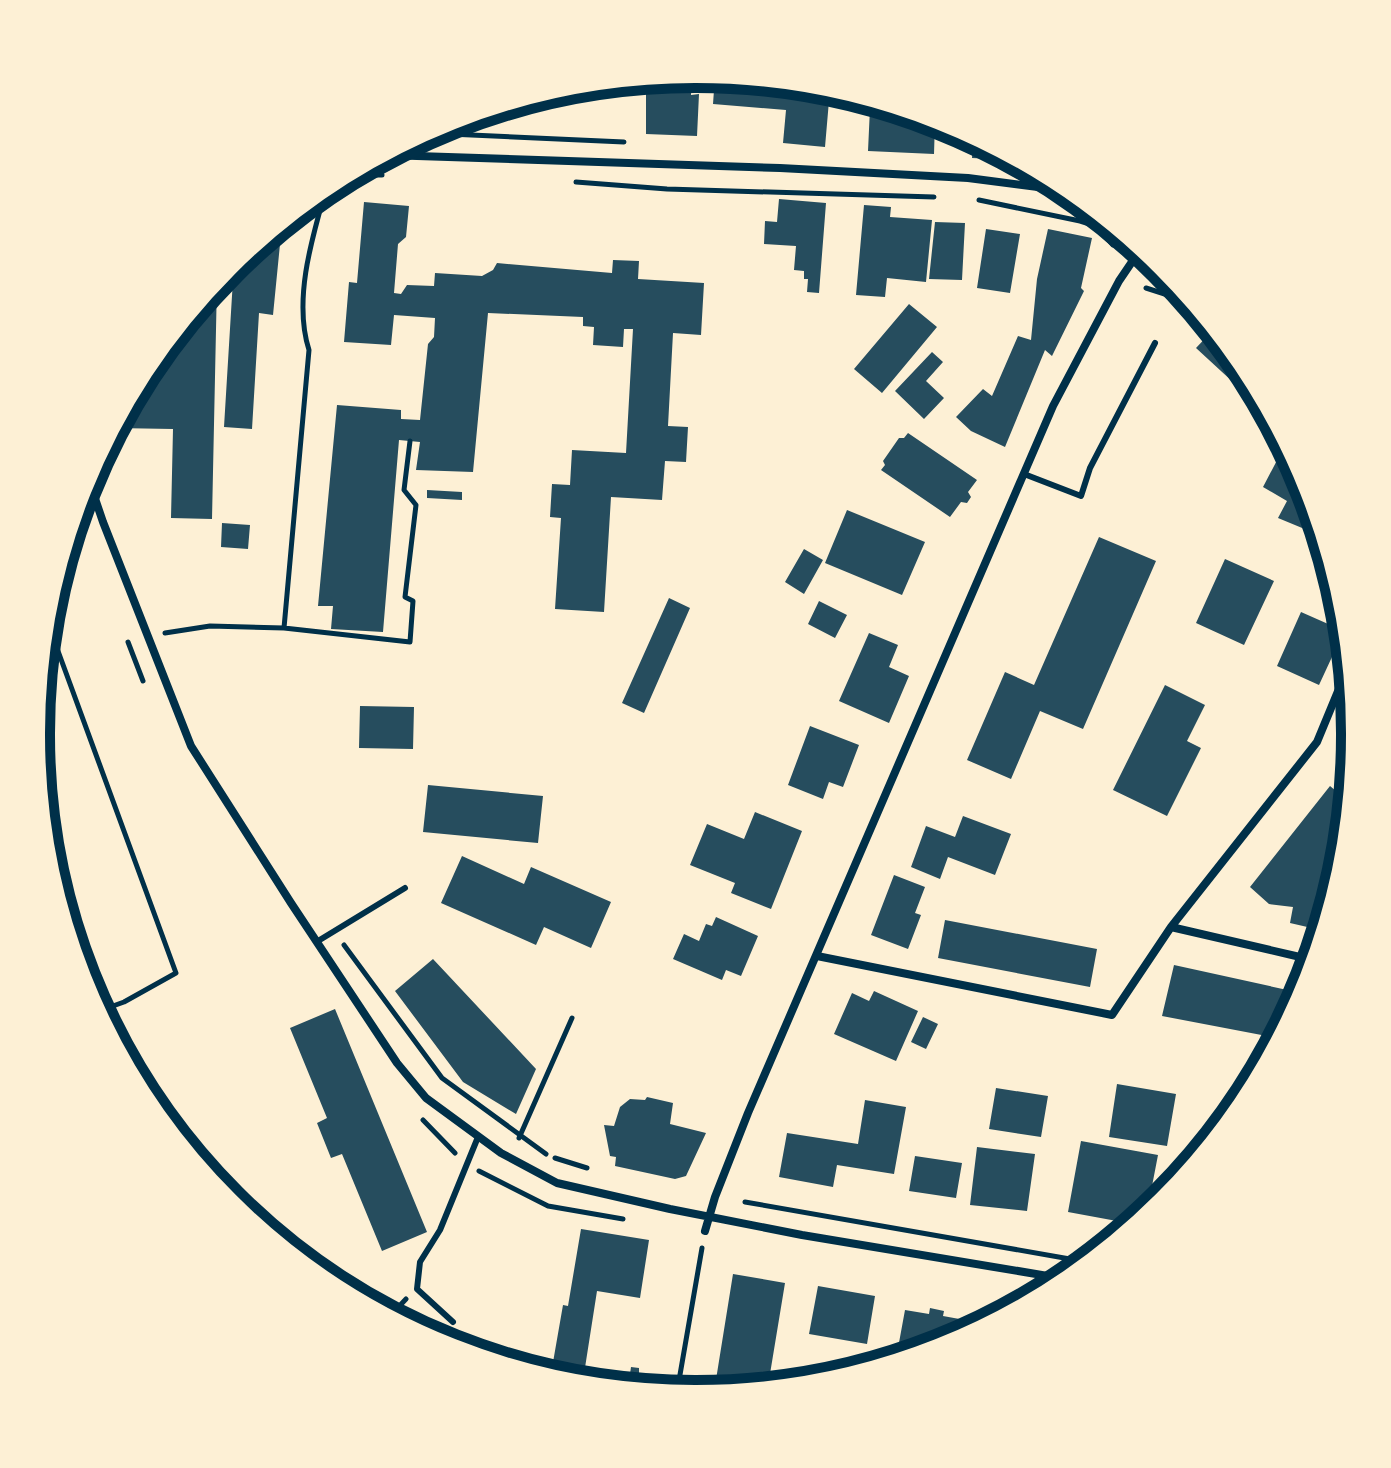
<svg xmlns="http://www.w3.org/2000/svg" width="1391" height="1468" viewBox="0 0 1391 1468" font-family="'Open Sans',sans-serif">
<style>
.building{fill:#264d5e}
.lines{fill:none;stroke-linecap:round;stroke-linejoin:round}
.path{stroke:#003049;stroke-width:5}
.service{stroke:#003049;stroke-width:6}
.minor{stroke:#003049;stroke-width:8}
.rim{fill:none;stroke:#003049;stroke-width:10}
</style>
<rect width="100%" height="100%" fill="#fdf0d5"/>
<path class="building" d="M692,75L691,95L699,94L697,136L646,134V79Z
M715,76L830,89L825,147L783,143L786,110L713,104Z
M861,98L935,121L934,154L868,151L870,108H860Z
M973,138L991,148L1013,160L972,158Z
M779,199L826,203L819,293L807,292L808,279H804V271L794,270L796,246L764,244L765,221L777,222Z
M364,202L409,206L406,237L398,244L394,293L401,294L407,285L434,286L435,273L482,276L493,270L497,263L612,273L613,260L639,261L638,279L704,283L701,335L673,333L668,426L688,427L686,462L665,461L662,500L611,497L604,612L555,609L561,518L550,517L552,484L570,485L572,450L626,453L633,329H624L623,347L593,345L594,327L583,326V317L488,313L473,472L416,470L420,442L399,440L383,632L331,629L333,606H318L337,405L401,410V419L420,420L428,344L434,337L435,318L394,315L391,345L344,342L349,282L357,283Z
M864,205L891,207L890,217L932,220L926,282L887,278L885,297L856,295Z
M935,222L965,223L962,280L929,279Z
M282,224L273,315L259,313L252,429L224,427L234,263Z
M986,229L1020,234L1010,293L977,288Z
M1048,229L1092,238L1081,288L1084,291L1052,356L1045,350L1005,447L971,431L956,417L983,389L992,396L1018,336L1031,340L1037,279Z
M217,282L212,519L171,518L173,429L115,428L147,367Z
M909,304L937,327L882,393L854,369Z
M1213,330L1246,371L1234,383L1196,348Z
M932,352L943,362L926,381L944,398L924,419L895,391Z
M908,433L977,480L968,492L971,497L967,503L961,502L950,517L881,470L885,465L883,461L899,438H904Z
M1285,445L1305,482L1315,515L1307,530L1278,518L1287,501L1263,487Z
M427,490L462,492V500L427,498Z
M847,510L925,542L902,595L825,563Z
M222,523L250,525L248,549L221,547Z
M1099,537L1156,561L1083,729L1040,711L1011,779L967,760L1005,672L1034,685Z
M804,549L823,560L804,594L785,582Z
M1225,559L1274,581L1244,645L1196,623Z
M669,598L690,608L644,713L622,703Z
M819,601L847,615L835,638L808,624Z
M1301,612L1344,631L1319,685L1277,666Z
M869,633L898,645L889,667L909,676L889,723L839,701Z
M1165,685L1205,705L1187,741L1201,748L1167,816L1113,790Z
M360,706L414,707L413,749L359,748Z
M810,726L859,745L843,787L829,782L823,799L788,785Z
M1354,727L1355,734L1353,754L1344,750Z
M428,785L543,796L538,843L423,832Z
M1330,786L1348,801L1342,863L1327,913L1319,912L1316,929L1290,923L1293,907L1269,904L1250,887Z
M755,812L802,831L771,909L731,893L735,883L690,865L707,824L744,839Z
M963,816L1011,834L995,875L948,857L940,879L911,867L926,826L955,837Z
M462,856L524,884L531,867L611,902L591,948L544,927L536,945L441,903Z
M894,875L925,887L915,913L921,915L908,949L871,935Z
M716,917L758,936L741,976L726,970L722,980L673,959L684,934L699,941L706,924L712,926Z
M945,920L1097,949L1090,987L938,958Z
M433,959L536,1069L516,1114L463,1082L395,991Z
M1174,965L1301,993L1277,1038L1162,1016Z
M874,991L918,1011L896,1061L834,1034L852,993L869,1001Z
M335,1009L427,1232L382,1251L342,1154L331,1158L317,1123L327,1118L290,1028Z
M923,1017L938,1024L926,1049L911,1042Z
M1117,1084L1176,1094L1167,1146L1109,1137Z
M996,1088L1048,1096L1041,1137L989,1129Z
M647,1097L673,1103L670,1124L706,1133L686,1176L675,1179L615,1166L616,1157L610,1156L604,1125L614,1126L620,1107L630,1099L645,1100Z
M865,1100L906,1107L894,1174L837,1165L833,1187L779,1177L787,1133L858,1144Z
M1081,1141L1158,1155L1147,1212L1133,1224L1068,1212Z
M977,1147L1035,1154L1027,1211L970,1205Z
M915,1156L962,1163L956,1198L909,1191Z
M581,1229L649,1240L640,1298L597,1291L584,1374L552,1368L563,1305L568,1306Z
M733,1274L785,1283L768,1386L714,1392Z
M818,1286L875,1296L867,1344L809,1334Z
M930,1308L944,1311L943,1316L965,1320L962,1335L947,1343L896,1359L905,1310L929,1314Z
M631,1367L639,1368V1374L647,1375L645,1389L617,1386L619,1372L630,1374Z"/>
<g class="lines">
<path class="path" d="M427,133L624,142
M348,175H382
M576,182L667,189L934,197
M979,200L1080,221L1096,226L1113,245L1122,246
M1096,226L1104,220
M1146,288L1171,296L1183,293
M47,621L176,973L124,1002L99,1011
M284,628L309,350C293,300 312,238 326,189
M165,633L210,626L284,628L410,642L413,601L405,597L416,505L404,490L410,441
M128,642L143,681
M344,945L442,1078L546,1154
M423,1120L455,1153
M519,1138L572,1018
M555,1158L587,1168
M479,1171L548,1206L623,1219
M745,1202L1087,1262
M391,1315L406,1299
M677,1392L702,1248"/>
<path class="service" d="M1024,474L1081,496L1090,468L1155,343
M318,941L405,888
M453,1322L417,1289L420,1262L440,1230L478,1137"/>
<path class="minor" d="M386,155L780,168L968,178L1069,191
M88,478L103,522L191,746L291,903L397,1063L426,1098L501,1153L557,1183L670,1209L802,1235L1066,1279
M1171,927L1317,742L1348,667
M817,956L1112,1015L1171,927L1313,960
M705,1231L715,1197L748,1113L1053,406L1119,281L1140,250"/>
</g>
<path d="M0 0H1391V1468H0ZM695 88H696A645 645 0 0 1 1341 733V735A645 645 0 0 1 696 1380H695A645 645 0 0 1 50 735V733A645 645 0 0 1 695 88Z" fill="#fdf0d5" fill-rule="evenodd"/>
<path class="rim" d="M695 88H696A645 645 0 0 1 1341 733V735A645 645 0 0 1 696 1380H695A645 645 0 0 1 50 735V733A645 645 0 0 1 695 88Z"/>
</svg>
